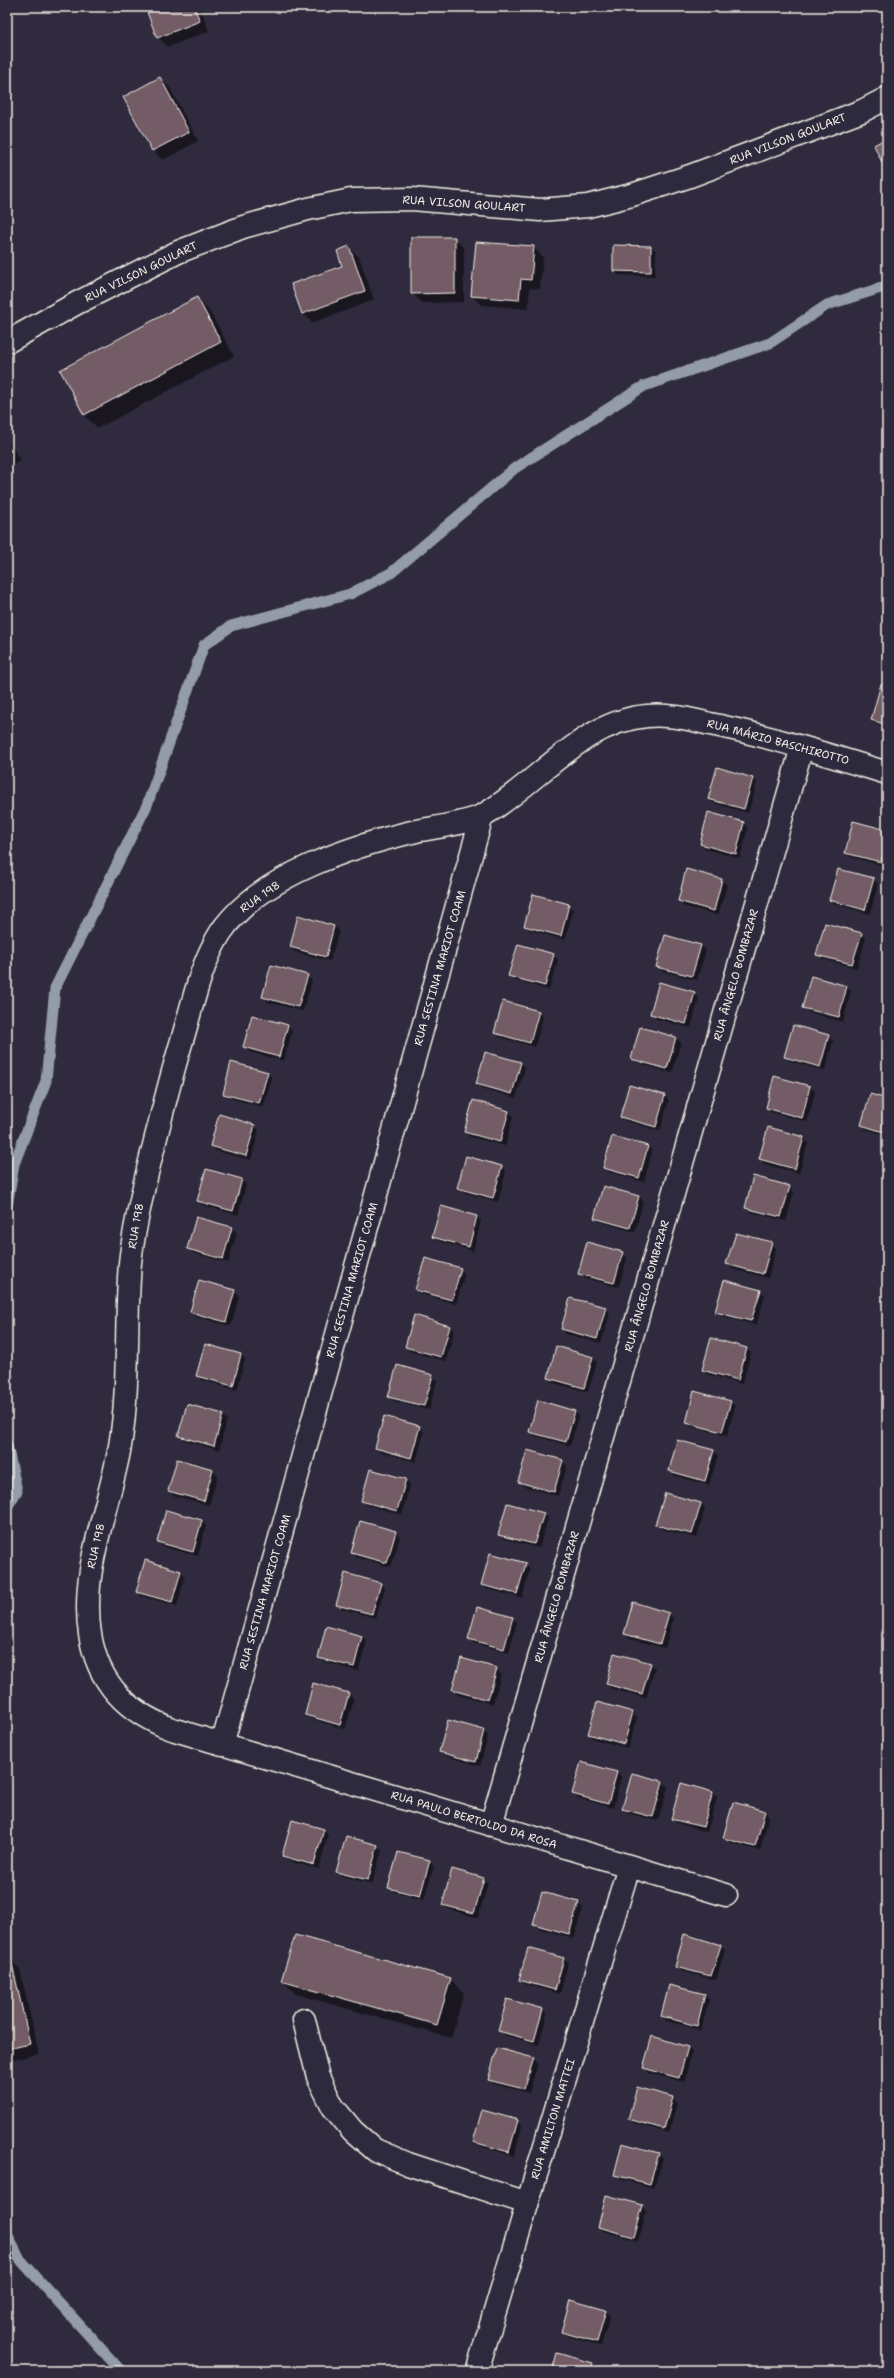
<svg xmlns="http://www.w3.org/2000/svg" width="894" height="2378" viewBox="0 0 894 2378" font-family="'Shantell Sans',sans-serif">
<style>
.shadow{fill:#0007}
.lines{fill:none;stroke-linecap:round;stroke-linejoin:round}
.stream{stroke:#939ca7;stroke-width:11}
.building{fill:#735b65;stroke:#f4f1e8}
.street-casing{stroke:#f4f1e8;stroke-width:25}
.street{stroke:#2f2a3d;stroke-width:22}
.labels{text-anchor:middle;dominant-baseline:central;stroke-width:3;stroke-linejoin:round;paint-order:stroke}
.street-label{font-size:11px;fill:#f4f1e8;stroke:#2f2a3d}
</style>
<rect width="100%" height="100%" fill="#2f2a3d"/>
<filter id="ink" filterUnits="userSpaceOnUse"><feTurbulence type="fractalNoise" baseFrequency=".025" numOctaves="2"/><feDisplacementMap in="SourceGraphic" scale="8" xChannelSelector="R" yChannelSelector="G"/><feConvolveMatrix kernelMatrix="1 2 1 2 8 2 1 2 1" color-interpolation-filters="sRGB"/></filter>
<g filter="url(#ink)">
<path class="shadow" d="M146,7H200L209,31L168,47L158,37Z
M160,78L170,88L198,141L163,160L153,151L125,97Z
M454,238L464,248V302L422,303L412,293Z
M651,246L656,251L655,276L618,275L614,270Z
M533,247L543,257L540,289L530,288L528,309L482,305L472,296Z
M349,248L359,257L374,300L312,323L303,313L344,267Z
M197,298L210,312L234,356L98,428L84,415Z
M7,437L20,461L7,468Z
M887,687V728L877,725L872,720Z
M753,778L757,783L748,813L713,803L709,799Z
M743,823L748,828L740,858L705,849L701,844Z
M887,831L885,866L850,857L846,853Z
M687,871L722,880L727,885L718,915L683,906L679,901Z
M873,879L878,884L870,914L835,904L830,900Z
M568,905L573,910L565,940L530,930L525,926Z
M334,926L339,931L330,961L295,952L291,947Z
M861,934L866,938L857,968L822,959L818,954Z
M666,936L701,946L706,950L697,980L662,971L657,966Z
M553,955L558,960L549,990L514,980L510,976Z
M307,976L312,981L303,1011L268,1002L263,997Z
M847,986L851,991L843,1022L808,1012L803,1007Z
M694,993L699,998L691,1028L656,1019L651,1014Z
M538,1011L543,1016L535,1047L499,1037L495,1032Z
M253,1016L288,1026L292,1031L284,1061L249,1052L245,1047Z
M641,1028L676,1038L681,1042L672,1073L637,1063L632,1058Z
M828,1036L833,1041L825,1071L790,1061L785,1057Z
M521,1063L525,1068L516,1098L481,1088L477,1084Z
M267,1073L272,1078L263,1107L229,1098L224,1093Z
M775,1078L810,1087L815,1092L807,1122L771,1112L767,1107Z
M664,1096L669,1100L660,1131L626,1121L621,1116Z
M887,1100V1135L867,1130L862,1125Z
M509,1112L513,1116L505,1146L470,1137L465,1132Z
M254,1126L259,1130L251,1160L216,1151L211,1146Z
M803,1138L808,1143L799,1173L764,1164L760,1159Z
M648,1146L652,1151L644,1182L609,1172L604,1167Z
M502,1167L506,1171L498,1202L463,1192L458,1187Z
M242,1180L246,1185L238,1215L202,1205L198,1200Z
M789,1187L794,1192L786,1221L751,1212L746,1207Z
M639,1196L643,1201L635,1232L600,1222L595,1217Z
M477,1217L481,1221L473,1251L438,1241L433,1237Z
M197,1219L232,1228L237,1233L228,1263L193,1253L188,1249Z
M771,1243L776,1248L768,1278L732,1269L728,1264Z
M623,1253L627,1258L619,1287L584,1278L579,1274Z
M460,1269L465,1273L456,1304L421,1294L417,1290Z
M234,1291L239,1296L231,1326L196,1317L191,1312Z
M760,1291L765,1295L756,1325L721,1316L717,1312Z
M605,1308L610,1313L601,1343L566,1334L562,1329Z
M450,1326L454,1331L446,1361L411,1352L406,1347Z
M746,1349L751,1353L742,1384L707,1374L703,1370Z
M241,1355L245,1359L237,1390L202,1380L197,1375Z
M592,1357L597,1362L588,1392L554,1383L549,1378Z
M432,1376L437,1381L429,1410L394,1401L389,1397Z
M731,1402L735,1406L727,1436L692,1427L687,1422Z
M574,1411L579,1416L570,1446L535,1436L530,1432Z
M222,1415L227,1420L219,1450L184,1440L179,1436Z
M385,1417L420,1427L424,1432L416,1462L381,1452L377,1448Z
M713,1451L718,1455L709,1485L675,1476L670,1471Z
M178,1460L213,1470L218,1475L209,1505L174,1496L169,1491Z
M562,1461L567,1466L558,1496L523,1486L519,1482Z
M371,1470L406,1480L410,1484L402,1515L367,1505L362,1501Z
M700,1503L705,1508L697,1538L661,1529L656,1524Z
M167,1511L202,1521L206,1526L198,1556L163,1547L158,1542Z
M543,1514L548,1518L539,1548L504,1539L500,1534Z
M395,1532L400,1537L391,1567L356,1557L352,1553Z
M526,1564L530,1569L522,1598L487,1589L483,1585Z
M181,1571L185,1576L177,1606L141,1596L137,1592Z
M380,1584L385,1588L376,1618L342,1609L337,1604Z
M668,1613L673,1618L665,1648L630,1639L625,1634Z
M512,1618L517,1622L509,1653L473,1643L469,1638Z
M327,1627L362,1637L367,1641L358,1671L324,1662L319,1657Z
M650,1664L655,1668L646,1698L612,1689L607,1684Z
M496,1669L501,1674L493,1704L458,1695L453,1690Z
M314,1684L349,1694L354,1699L345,1729L311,1719L306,1715Z
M632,1713L637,1718L628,1748L593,1739L589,1734Z
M484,1731L488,1736L480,1766L445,1756L440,1751Z
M617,1772L621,1777L613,1808L578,1798L573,1793Z
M632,1774L663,1782L668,1787L658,1821L627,1813L623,1809Z
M712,1793L717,1797L707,1832L677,1823L672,1819Z
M765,1812L769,1816L760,1851L729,1842L724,1837Z
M293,1822L324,1830L328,1835L319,1869L288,1861L283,1856Z
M377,1846L382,1850L372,1884L342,1876L337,1871Z
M429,1861L434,1866L424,1900L394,1892L389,1888Z
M483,1879L488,1883L478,1918L448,1909L443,1905Z
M578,1903L583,1908L574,1938L539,1929L535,1924Z
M720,1945L725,1950L716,1980L681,1971L676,1966Z
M564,1959L568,1963L560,1994L525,1984L520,1979Z
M11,1960L20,1970L39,2054L7,2061V1961Z
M450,1979L464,1993L451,2038L296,1994L282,1981Z
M670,1986L705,1995L709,2000L701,2030L666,2021L662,2016Z
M543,2010L547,2014L539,2045L504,2035L499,2030Z
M688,2048L692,2052L684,2082L649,2073L645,2068Z
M533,2059L538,2063L529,2093L494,2084L489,2079Z
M673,2098L677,2103L669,2133L634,2123L629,2119Z
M517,2121L522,2126L514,2156L479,2146L474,2142Z
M658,2154L663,2158L654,2188L620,2179L615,2174Z
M642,2206L647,2211L638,2241L603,2231L599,2227Z
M605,2311L610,2316L601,2346L567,2336L562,2332Z
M558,2354L593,2364L598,2368L597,2371H553Z"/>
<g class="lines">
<path class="stream" d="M7,1206L14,1164L46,1081L55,988L147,805L204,645L231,626L350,594L391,573L515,468L644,386L770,343L827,305L887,286
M7,1445L17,1491L7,1507
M7,2234L19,2258L121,2371"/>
</g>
<path class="building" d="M145,7H194L200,21L157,38Z
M160,77L189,132L152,151L123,97Z
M887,138V165L884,167L874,145Z
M411,237H455V293L411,294Z
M476,242L534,246L531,280L521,279L519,300L471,296Z
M613,245L651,246V272L613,271Z
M349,246L365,291L302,314L291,284L342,266L337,251Z
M197,297L221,342L84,415L60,370Z
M7,444L11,451L7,453Z
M881,684L887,686V725L871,720Z
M717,767L753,778L744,809L708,799Z
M708,812L744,822L736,854L700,844Z
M853,821L887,830V839L881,862L845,853Z
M686,869L722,879L714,911L678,901Z
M838,869L874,878L865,910L829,900Z
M533,894L569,904L561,936L524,926Z
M298,915L334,926L326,957L290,947Z
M825,923L862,933L852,964L816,955Z
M665,935L701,945L692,976L656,967Z
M518,944L554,954L545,986L508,976Z
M271,965L308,975L298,1007L262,997Z
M811,976L847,986L839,1017L802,1008Z
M659,982L695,992L686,1024L650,1014Z
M503,1001L539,1011L530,1043L494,1033Z
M252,1015L288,1025L279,1057L243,1047Z
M793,1025L829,1035L820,1067L784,1057Z
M640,1027L676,1037L667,1069L631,1059Z
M485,1052L521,1062L512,1094L476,1084Z
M231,1062L268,1072L259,1103L223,1094Z
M774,1076L810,1086L802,1118L766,1108Z
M629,1085L665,1095L656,1127L620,1117Z
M870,1094L887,1099V1133L861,1125Z
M473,1100L509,1111L500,1142L464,1132Z
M219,1114L255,1125L246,1156L210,1146Z
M768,1127L804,1137L795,1169L759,1159Z
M612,1136L648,1146L639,1178L603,1168Z
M466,1156L502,1166L493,1198L457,1188Z
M206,1169L242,1179L233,1211L197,1201Z
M753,1176L790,1186L781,1217L745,1208Z
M603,1186L639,1196L630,1228L594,1218Z
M441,1206L477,1216L469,1247L432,1237Z
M196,1217L232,1227L223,1259L187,1249Z
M736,1233L772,1242L763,1274L726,1264Z
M587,1242L623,1252L614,1283L578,1274Z
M425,1258L461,1268L452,1300L415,1290Z
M199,1280L235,1290L226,1322L190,1312Z
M724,1280L761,1290L751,1321L715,1312Z
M570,1298L606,1307L597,1339L561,1329Z
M414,1315L450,1326L441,1357L405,1347Z
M711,1338L747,1348L738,1380L702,1370Z
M205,1344L241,1354L233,1386L196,1376Z
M556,1346L593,1357L584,1388L548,1378Z
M397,1365L433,1375L424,1406L388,1397Z
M694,1391L731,1401L722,1432L686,1423Z
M538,1400L575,1411L566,1442L529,1432Z
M187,1404L223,1414L214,1446L178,1436Z
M384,1416L420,1426L411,1458L375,1448Z
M677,1440L714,1450L705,1481L669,1471Z
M527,1450L563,1460L554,1492L518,1482Z
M177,1459L213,1469L204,1501L168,1491Z
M370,1469L406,1479L397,1511L361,1501Z
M665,1493L701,1503L692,1534L655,1525Z
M507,1503L544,1513L534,1544L498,1535Z
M166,1510L202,1520L193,1552L157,1542Z
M360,1521L396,1531L387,1563L351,1553Z
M490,1553L526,1563L517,1594L481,1585Z
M145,1560L181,1571L172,1602L136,1592Z
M345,1573L381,1583L372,1614L336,1605Z
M633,1602L669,1613L660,1644L624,1634Z
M477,1607L513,1617L504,1649L468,1639Z
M326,1626L362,1636L354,1667L318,1658Z
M614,1653L651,1663L642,1694L606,1684Z
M461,1658L497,1668L488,1700L452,1690Z
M313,1683L349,1693L340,1725L305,1715Z
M597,1702L633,1712L624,1744L588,1734Z
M448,1720L484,1730L476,1762L439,1752Z
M581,1762L617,1772L608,1804L572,1794Z
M632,1773L663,1781L653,1817L622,1809Z
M681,1783L713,1792L703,1827L671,1819Z
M733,1802L765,1811L755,1847L723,1838Z
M292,1820L324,1829L314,1865L282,1856Z
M346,1836L378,1845L368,1880L336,1872Z
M398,1852L430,1860L420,1896L388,1888Z
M452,1869L484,1878L474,1913L442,1905Z
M542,1892L579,1902L569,1934L533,1924Z
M684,1934L721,1945L711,1976L675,1967Z
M295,1935L451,1978L437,2025L281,1981Z
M528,1948L564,1958L555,1990L519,1980Z
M11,1959L30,2044L7,2049V1960Z
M669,1985L705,1994L697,2026L661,2016Z
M507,1999L543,2009L534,2041L498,2031Z
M652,2036L688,2047L679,2078L643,2068Z
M497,2048L534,2058L524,2089L488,2080Z
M637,2087L673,2097L664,2129L628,2119Z
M482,2110L518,2120L509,2152L473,2142Z
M622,2143L659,2153L650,2184L614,2175Z
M606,2195L643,2205L634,2237L598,2227Z
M570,2300L606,2310L597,2342L561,2332Z
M557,2353L593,2363L591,2371H552Z"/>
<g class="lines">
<defs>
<path id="street" d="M7,342L77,303L178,252L243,227L308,209L351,200L412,199L540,210L588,206L632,195L690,176L862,111L887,98
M222,1745L482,816
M491,1825L802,747
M726,1895L175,1730C129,1714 98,1685 90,1634C80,1570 109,1509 120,1446C130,1386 125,1324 130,1263C134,1226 143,1189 152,1153C162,1114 171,1075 183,1037C193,1003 201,963 221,932C259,876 352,846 416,831C435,827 468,824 485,814C538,783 582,721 647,716C669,714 689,719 710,724C770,736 828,755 887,773
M304,2020L318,2077L333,2107L353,2131L375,2150L408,2164L527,2203
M477,2371L629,1866"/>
</defs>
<use href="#street" class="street-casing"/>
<use href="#street" class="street"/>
</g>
</g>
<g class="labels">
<g class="street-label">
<text transform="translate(788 139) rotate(-21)">RUA VILSON GOULART</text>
<text transform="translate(464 204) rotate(4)">RUA VILSON GOULART</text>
<text transform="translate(141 272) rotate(-26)">RUA VILSON GOULART</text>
<text transform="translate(778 742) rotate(15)">RUA MÁRIO BASCHIROTTO</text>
<text transform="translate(260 897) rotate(-35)">RUA 198</text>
<text transform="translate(440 968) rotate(-74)">RUA SESTINA MARIOT COAM</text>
<text transform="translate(736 975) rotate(-74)">RUA ÂNGELO BOMBAZAR</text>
<text transform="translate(136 1226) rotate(-80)">RUA 198</text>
<text transform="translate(352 1280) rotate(-74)">RUA SESTINA MARIOT COAM</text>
<text transform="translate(647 1286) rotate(-74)">RUA ÂNGELO BOMBAZAR</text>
<text transform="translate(96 1546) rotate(-77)">RUA 198</text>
<text transform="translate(265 1592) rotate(-74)">RUA SESTINA MARIOT COAM</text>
<text transform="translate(557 1597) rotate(-74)">RUA ÂNGELO BOMBAZAR</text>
<text transform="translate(474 1820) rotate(17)">RUA PAULO BERTOLDO DA ROSA</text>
<text transform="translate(553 2119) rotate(-73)">RUA AMILTON MATTEI</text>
</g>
</g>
<rect width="894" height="2378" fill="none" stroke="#2f2a3d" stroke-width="24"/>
<rect x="12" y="12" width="870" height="2354" fill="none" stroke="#f4f1e8" stroke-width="1.5" filter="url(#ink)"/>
</svg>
